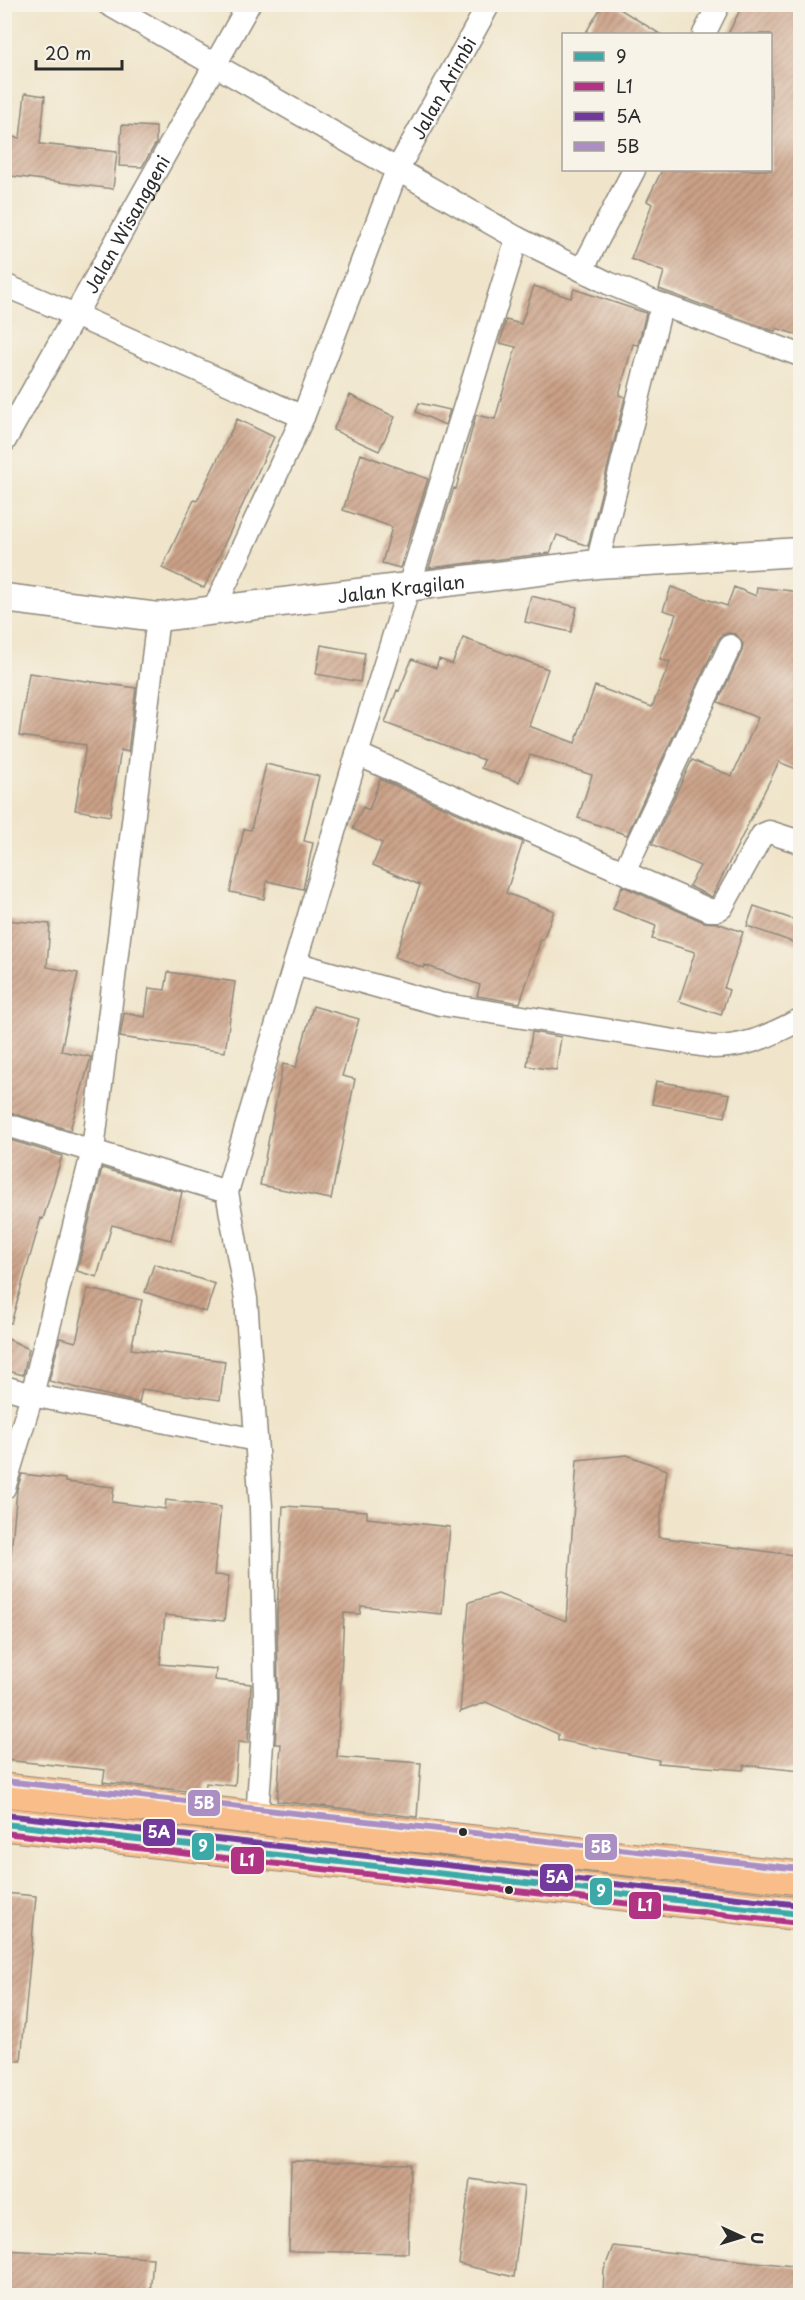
<svg xmlns="http://www.w3.org/2000/svg" width="805" height="2300" viewBox="0 0 805 2300" font-family="'Playpen Sans',sans-serif">
<style>
.building{fill:url(#building-hatch)}
.lines{fill:none;stroke-linecap:round;stroke-linejoin:round}
.minor-casing{stroke:#8e887b;stroke-width:25}
.tertiary-casing{stroke:#8e887b;stroke-width:31}
.primary-casing{stroke:#8e887b;stroke-width:35}
.minor{stroke:#fff;stroke-width:22}
.tertiary{stroke:#fff;stroke-width:28}
.primary{stroke:#f8bd89;stroke-width:33}
.bus-1-casing{stroke:#f7f3e8;stroke-width:10}
.bus-2-casing{stroke:#f7f3e8;stroke-width:10}
.bus-3-casing{stroke:#f7f3e8;stroke-width:10}
.bus-4-casing{stroke:#f7f3e8;stroke-width:10}
.bus-1{stroke:#3ca9a9;stroke-width:6}
.bus-2{stroke:#b03483;stroke-width:6}
.bus-3{stroke:#723a9b;stroke-width:6}
.bus-4{stroke:#ac8fc2;stroke-width:6}
.bus-dot{fill:#2b2b2b;stroke:#f7f3e8;stroke-width:2}
.labels{text-anchor:middle;dominant-baseline:central;stroke-width:4.5;stroke-linejoin:round;paint-order:stroke}
.street-label{font-size:18px;fill:#2b2b2b;stroke:#f7f3e8}
.line-badge{stroke:#f7f3e8;stroke-width:2}
.badge-label{font-size:16px;text-anchor:middle;font-weight:bold;fill:#fff}
</style>
<defs>
<pattern id="building-hatch" width="6" height="6" patternUnits="userSpaceOnUse" patternTransform="scale(1.5)"><rect width="6" height="6" fill="#cba187"/><path d="M-1 1l2-2M0 6l6-6M5 7l2-2" fill="none" stroke="#a5836f"/></pattern>
</defs>
<rect width="100%" height="100%" fill="#f7f3e8"/>
<filter id="ink" filterUnits="userSpaceOnUse"><feTurbulence type="fractalNoise" baseFrequency=".0167" numOctaves="2"/><feDisplacementMap in="SourceGraphic" scale="12" xChannelSelector="R" yChannelSelector="G"/><feConvolveMatrix kernelMatrix="1 2 1 2 8 2 1 2 1" color-interpolation-filters="sRGB"/></filter>
<filter id="wash" filterUnits="userSpaceOnUse"><feTurbulence type="fractalNoise" baseFrequency=".008" numOctaves="4" result="noise"/><feDisplacementMap in="SourceGraphic" scale="24" xChannelSelector="R" yChannelSelector="G"/><feGaussianBlur stdDeviation="1.35" result="paint"/><feColorMatrix in="noise" values="0 0 0 0 0 0 0 0 0 0 0 0 0 0 0 0 0 1.4 0 .05"/><feComposite in="paint" operator="in"/></filter>
<g filter="url(#wash)">
<rect width="100%" height="100%" fill="#f0e5cb"/>
<g id="blocks">
<path class="building" d="M603,4H612L660,34H585Z
M743,4H801V336L776,328V331L771,330L659,289L664,272L631,259L652,204L647,201L662,170H771V34H728Z
M25,93L45,96L40,144L117,152L113,189L4,175V136L20,138Z
M122,125L156,127V143L142,167L119,166Z
M534,286L571,298L574,289L646,313L638,345L633,344L619,395L625,397L588,546L557,535L550,553L429,568L454,488L456,489L476,415L495,419L516,347L500,343L506,320L521,324Z
M350,395L395,417L379,451L333,430Z
M419,403L450,410L445,425L416,412Z
M237,419L274,437L204,588L162,568L194,500L197,501Z
M361,454L428,479L400,568L382,563L392,527L343,510Z
M671,587L727,606L734,587L756,596L757,587L801,592V626L797,658L801,659V771L779,762L712,897L689,886L700,866L652,844L692,760L732,776L758,718L718,702L742,651L743,644L736,634L728,633L722,635L718,640L627,835L578,818L592,775L530,755L519,782L481,768L484,760L385,723L397,690L399,691L412,659L436,668L439,659L452,664L463,638L548,669L529,726L575,743L595,686L652,707L670,662L660,659L676,614L663,610Z
M531,596L577,607L571,632L525,622Z
M321,645L365,653L360,682L316,674Z
M29,673L136,688L128,752L121,750L110,816L75,810L86,745L19,736Z
M266,764L319,776L304,841L313,843L303,889L267,881L264,899L230,892L244,829L251,830Z
M380,779L523,842L506,893L554,911L543,940L541,939L520,1003L477,996L480,985L425,965L424,968L395,957L420,885L373,865L382,843L353,829L363,807L369,810Z
M622,886L704,922L717,923L743,932L724,988L729,990L721,1015L679,1001L695,952L652,939L656,926L613,909Z
M754,906L801,922V945L747,926Z
M4,920L50,924L47,967L78,973L61,1051L91,1057L70,1130L4,1111Z
M168,972L235,982L225,1052L120,1037L124,1013L145,1017L149,988L165,990Z
M313,1006L359,1019L342,1076L355,1079L331,1199L260,1185L283,1064L296,1067Z
M532,1032L561,1037L556,1070L527,1066Z
M656,1081L730,1094L725,1117L652,1104Z
M4,1138L62,1156L43,1219L41,1218L11,1323H4Z
M102,1168L182,1192L171,1240L112,1225L97,1277L77,1271Z
M154,1264L215,1284L206,1312L145,1292Z
M88,1289L142,1300L131,1349L225,1361L220,1400L142,1389L139,1403L49,1381L60,1338L76,1342Z
M4,1337L29,1349L23,1375L4,1370Z
M627,1455L667,1470L658,1537L801,1556V1771L744,1765L743,1770L658,1763L659,1760L558,1740V1734L486,1702L460,1712L469,1602L498,1594L566,1621L577,1460Z
M22,1474L65,1479V1482L114,1487L112,1502L165,1509L166,1500L221,1507L214,1575L229,1576L224,1621L165,1615L160,1664L216,1669L215,1680L251,1684L248,1743L238,1742L235,1786L206,1783L205,1793L103,1782L105,1770L4,1760V1552L11,1553L17,1490Z
M283,1506L367,1511V1518L450,1527L442,1614L361,1606L360,1614L344,1613L337,1757L421,1763L417,1817L277,1801L281,1744H275L278,1698L277,1613Z
M4,1893L36,1896L21,2061L4,2060Z
M291,2161L410,2164L408,2253L289,2251Z
M470,2179L524,2187L514,2277L459,2264Z
M613,2246L801,2267V2295H603L604,2270Z
M4,2250L153,2258L150,2295H4Z"/>
</g>
</g>
<g filter="url(#ink)">
<use href="#blocks" fill-opacity="0" stroke="#8e887b" stroke-width="1.5"/>
<g class="lines">
<defs>
<g id="minor">
<path d="M108,4L517,238L608,283L657,303L800,355"/>
<path d="M704,34L719,4"/>
<path d="M582,270L634,170"/>
<path d="M4,285L75,315L303,417"/>
<path id="s1" d="M4,442L249,4"/>
<path d="M597,564L658,319"/>
<path id="s2" d="M214,609L303,417L397,170L489,4"/>
<path d="M357,754L709,910H717L722,907L762,835L769,832L800,842"/>
<path d="M624,872L730,646"/>
<path d="M295,963L440,1004L713,1047C749,1047 769,1035 800,1020"/>
<path d="M4,1124L227,1192"/>
<path d="M4,1387L32,1395L256,1440"/>
<path d="M4,1488L32,1395L93,1150L158,617"/>
<path d="M257,1818L265,1698L261,1507L246,1299L227,1192L357,754L517,238"/>
</g>
<g id="tertiary">
<path id="s3" d="M4,598L158,617L597,564L800,552"/>
</g>
<path id="primary" d="M4,1790L800,1878
M4,1824L800,1914"/>
</defs>
<use href="#minor" class="minor-casing"/>
<use href="#tertiary" class="tertiary-casing"/>
<use href="#primary" class="primary-casing"/>
<use href="#minor" class="minor"/>
<use href="#tertiary" class="tertiary"/>
<use href="#primary" class="primary"/>
<defs>
<path id="bus-1" d="M4,1824L800,1914"/>
<path id="bus-2" d="M4,1833L799,1923"/>
<path id="bus-3" d="M5,1815L800,1905"/>
<path id="bus-4" d="M5,1781L800,1869"/>
</defs>
<use href="#bus-1" class="bus-1-casing"/>
<use href="#bus-2" class="bus-2-casing"/>
<use href="#bus-3" class="bus-3-casing"/>
<use href="#bus-4" class="bus-4-casing"/>
<use href="#bus-1" class="bus-1"/>
<use href="#bus-2" class="bus-2"/>
<use href="#bus-3" class="bus-3"/>
<use href="#bus-4" class="bus-4"/>
</g>
</g>
<g class="bus-dot">
<circle cx="463" cy="1832" r="5"/>
<circle cx="509" cy="1890" r="5"/>
</g>
<g class="labels">
<g class="street-label">
<text stroke="none"><textPath href="#s2" startOffset="570">Jalan Arimbi</textPath></text>
<text stroke="none"><textPath href="#s1" startOffset="250">Jalan Wisanggeni</textPath></text>
<text stroke="none"><textPath href="#s3" startOffset="400">Jalan Kragilan</textPath></text>
</g>
</g>
<g class="line-badge">
<rect x="187" y="1789" width="34" height="28" rx="6" fill="#ac8fc2"/>
<rect x="142" y="1818" width="34" height="29" rx="6" fill="#723a9b"/>
<rect x="191" y="1832" width="24" height="29" rx="6" fill="#3ca9a9"/>
<rect x="584" y="1833" width="34" height="28" rx="6" fill="#ac8fc2"/>
<rect x="230" y="1846" width="35" height="29" rx="6" fill="#b03483"/>
<rect x="539" y="1863" width="35" height="29" rx="6" fill="#723a9b"/>
<rect x="589" y="1877" width="24" height="29" rx="6" fill="#3ca9a9"/>
<rect x="628" y="1891" width="34" height="29" rx="6" fill="#b03483"/>
</g>
<g class="badge-label">
<text x="204" y="1809">5B</text>
<text x="159" y="1838">5A</text>
<text x="203" y="1852">9</text>
<text x="601" y="1853">5B</text>
<text x="247" y="1866">L1</text>
<text x="557" y="1883">5A</text>
<text x="601" y="1897">9</text>
<text x="645" y="1911">L1</text>
</g>
<rect width="805" height="2300" fill="none" stroke="#f7f3e8" stroke-width="24"/>
<rect x="562" y="33" width="210" height="138" fill="#f7f3e8" stroke="#a5a39c" stroke-width="1.5"/>
<rect x="574" y="52" width="30" height="9" fill="#3ca9a9" stroke="#a5a39c" stroke-width="1.5"/>
<text x="616" y="63" font-size="18" fill="#2b2b2b">9</text>
<rect x="574" y="82" width="30" height="9" fill="#b03483" stroke="#a5a39c" stroke-width="1.5"/>
<text x="616" y="93" font-size="18" fill="#2b2b2b">L1</text>
<rect x="574" y="112" width="30" height="9" fill="#723a9b" stroke="#a5a39c" stroke-width="1.5"/>
<text x="616" y="123" font-size="18" fill="#2b2b2b">5A</text>
<rect x="574" y="142" width="30" height="9" fill="#ac8fc2" stroke="#a5a39c" stroke-width="1.5"/>
<text x="616" y="153" font-size="18" fill="#2b2b2b">5B</text>
<g transform="translate(742 2237) rotate(94)" stroke="#f7f3e8" stroke-width="4.5" paint-order="stroke">
<path d="M0-4.5L10 22L0 15L-10 22Z" fill="#2b2b2b"/>
<text y="-9" font-size="16" font-weight="bold" text-anchor="middle" fill="#2b2b2b">U</text>
</g>
<path d="M36 60v9h86v-9" fill="none" stroke="#2b2b2b" stroke-width="3"/>
<text x="45" y="60" font-size="18" fill="#2b2b2b" stroke="#f7f3e8" stroke-width="4.5" paint-order="stroke">20 m</text>
</svg>
